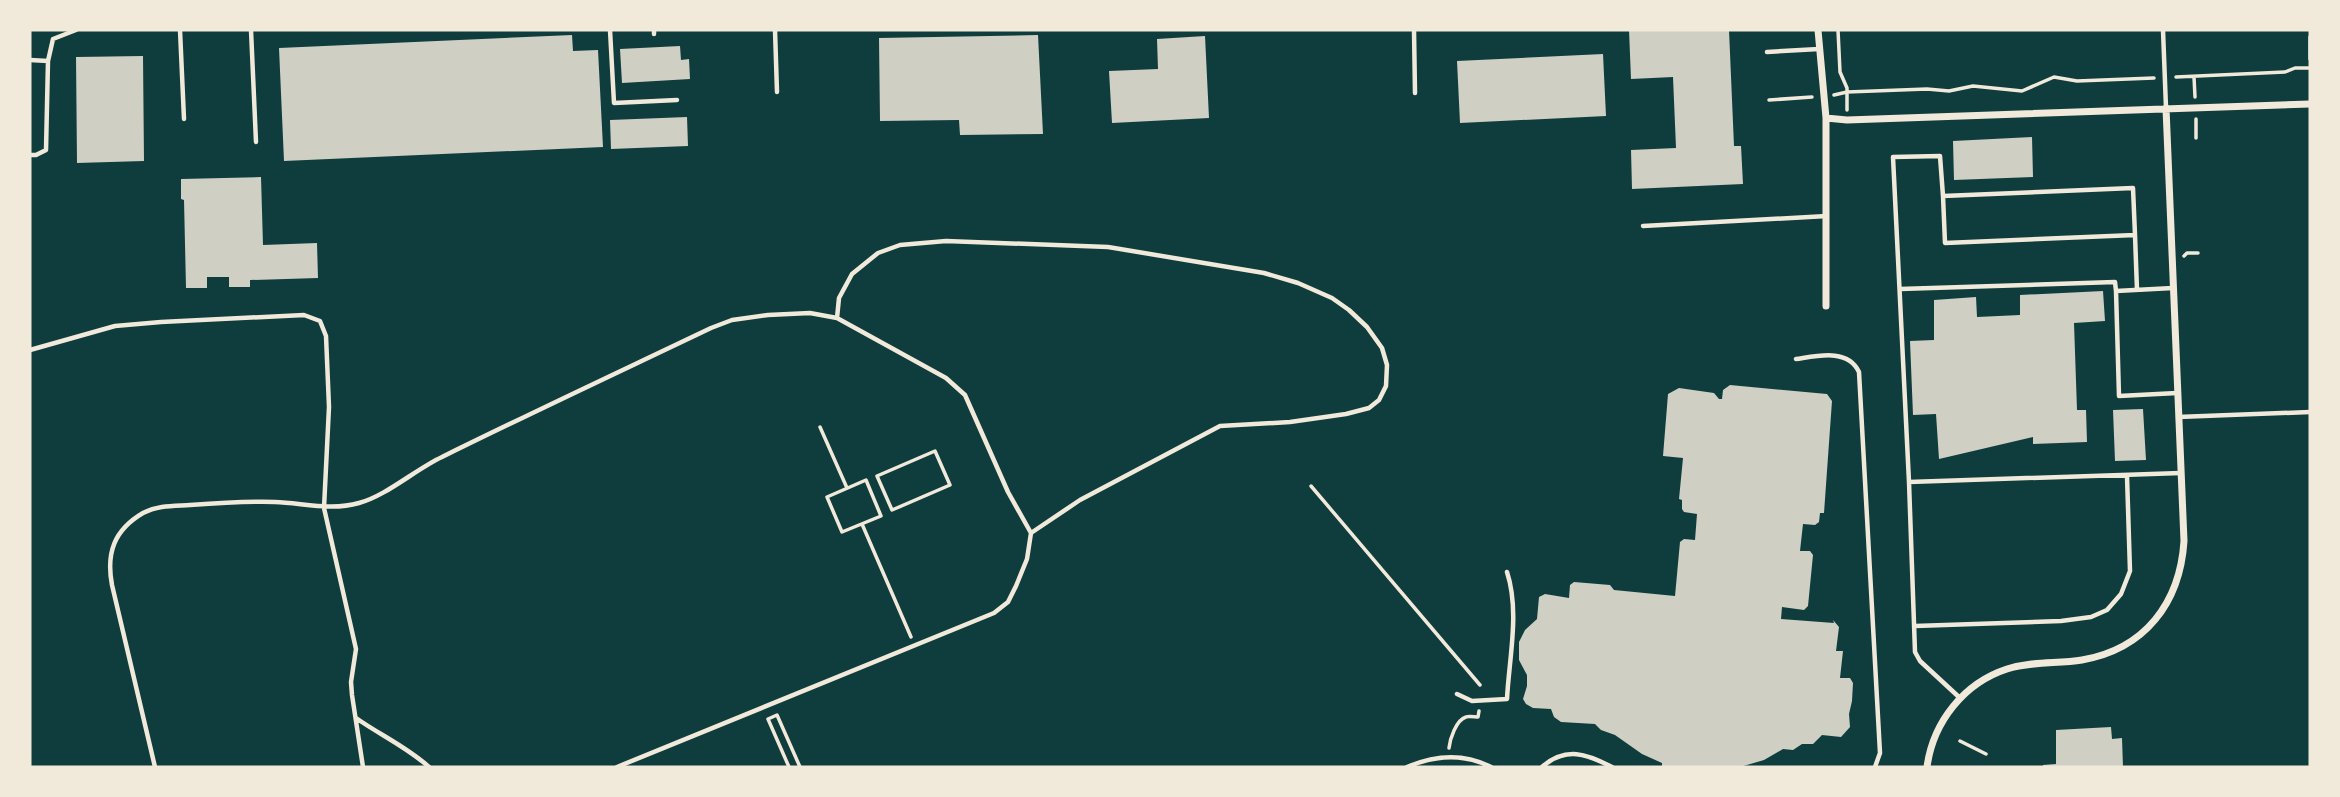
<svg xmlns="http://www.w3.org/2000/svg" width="2340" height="797" viewBox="0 0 2340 797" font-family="'Noto Sans',sans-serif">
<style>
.building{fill:#cfcfc3}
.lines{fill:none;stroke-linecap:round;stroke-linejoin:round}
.path{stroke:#f1e9da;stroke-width:3.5}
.service{stroke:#f1e9da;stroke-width:4.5}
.minor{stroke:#f1e9da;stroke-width:7}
</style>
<rect width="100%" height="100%" fill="#0f3d3e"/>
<path class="building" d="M1629,30H1729L1734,146H1741L1743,184L1632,189L1631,150L1676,148L1673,77L1631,79Z
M572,35L573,51L598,50L603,147L284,161L279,48Z
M1038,35L1043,134L960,135L959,120L880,121L879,38Z
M1205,36L1209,118L1112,123L1109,71L1158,69L1157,39Z
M680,46L681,60L689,59L690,79L622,83L620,49Z
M1603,54L1606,116L1460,123L1457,61Z
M143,56L144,161L77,163L76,57Z
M687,117L688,146L611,149L610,120Z
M2032,137L2033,177L1954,180L1953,141Z
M261,177L263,245L317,243L318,278L250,280V287H229V277H207V288H186L184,200L181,199V179Z
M2103,291L2105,321L2074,323L2077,410H2086L2087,442L2033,444V437L1939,459L1936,414L1913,415L1910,341L1934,340V300L1976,297L1977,317L2020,315V295Z
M1730,385L1827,394L1832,401L1824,513H1820L1819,522L1815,525L1803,524L1800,551H1810L1813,555L1808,606L1804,610L1782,607L1781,619L1834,623L1833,620L1839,627L1836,651H1843L1840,678H1850L1853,683L1852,701L1849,714L1850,727L1841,737L1822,735L1813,744H1802L1793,750L1783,749L1764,760L1740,767H1662V763L1642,754L1615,735L1601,730L1595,724L1561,722L1554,717L1551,709L1533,708L1526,704L1523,699L1527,686V675L1519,660V642L1525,630L1537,619L1539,597L1545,594L1569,598L1570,585L1574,582L1610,585L1614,590L1675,596L1680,542L1684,539L1695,540L1697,514L1684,512L1682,509V500L1679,499L1683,458L1663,456L1668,394L1679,388L1714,393L1719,399H1722L1723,390Z
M2143,409L2146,460L2115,461L2113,410Z
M2111,727L2112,739L2122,738L2123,767H2043V765L2056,764V730Z"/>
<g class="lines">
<path class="path" d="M1838,30L1840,72L1847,88V110
M2310,37V59
M2176,77L2285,72L2295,68H2310
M2194,77L2195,97
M1834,95L1847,92L1927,89L1949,91L1973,86L2022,91L2054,77L2077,81L2154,78
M1769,100L1812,97
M2196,119V138
M2184,256L2187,253H2198
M820,427L847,488
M935,451L950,485L892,510L877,476Z
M866,480L881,516L842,532L827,497Z
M1311,486L1480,685
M862,524L911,637
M1960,741L1986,754
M1449,748C1450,739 1456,720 1466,717C1468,716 1475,717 1478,717L1479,711
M789,767L768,719L777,715L800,767"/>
<path class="service" d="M180,30L184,119
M251,30L256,142
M610,30L614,103L677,100
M654,30V34
M775,30L777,92
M1414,30L1415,93
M2163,30L2166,108
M1767,52L1819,49
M30,60L48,61
M30,155H36L46,150L48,61L53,39L76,30
M2133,188L2135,235L1945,243L1943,196Z
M1643,226L1827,216
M2135,235L2137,290
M2173,288L2116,291L2119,396L2177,393
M1900,289L2115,282L2116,291
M837,318L839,298L852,274L878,253L900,245L946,241L1108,247L1264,273L1298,283L1332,298L1349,310L1367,327L1382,348L1387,365L1386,386L1379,400L1369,408L1346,414L1290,422L1220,426L1080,500L1031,533
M30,350L115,326L161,322L304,315L320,321L326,336L329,407L324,508L356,649L351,682L352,695L363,767
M1796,359C1817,356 1848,348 1859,372L1880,753L1875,767
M2178,417L2310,412
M1909,482L1893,157L1940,156L1943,196
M1915,626L2061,621L2091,617L2107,610L2121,594L2130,571L2127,476
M1457,694L1472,701L1507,699C1509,658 1520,612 1507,572
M1960,698L1920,661L1915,652L1909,482L2181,473
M356,718C380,735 407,747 429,767
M155,767L112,585C106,553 114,530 143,513C158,505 174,506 190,505C218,503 246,501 275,502C303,503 331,511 359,503C386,496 416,469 442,457C531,413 621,371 711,328L732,320L768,315L810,313L837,318L946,378L965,395L1008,492L1031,533L1027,559L1016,586L1008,602L994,613L617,767
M1407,767C1435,755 1464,753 1491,767
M1542,767C1566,746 1587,754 1612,767"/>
<path class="minor" d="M1818,30L1826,118V306
M1826,118L1847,120L2310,104
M1927,767C1933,722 1964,683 2007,669C2032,661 2057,664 2082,660C2145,649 2180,603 2184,541L2166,108"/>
</g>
<rect width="2340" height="797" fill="none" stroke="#f1e9da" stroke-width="63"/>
</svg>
